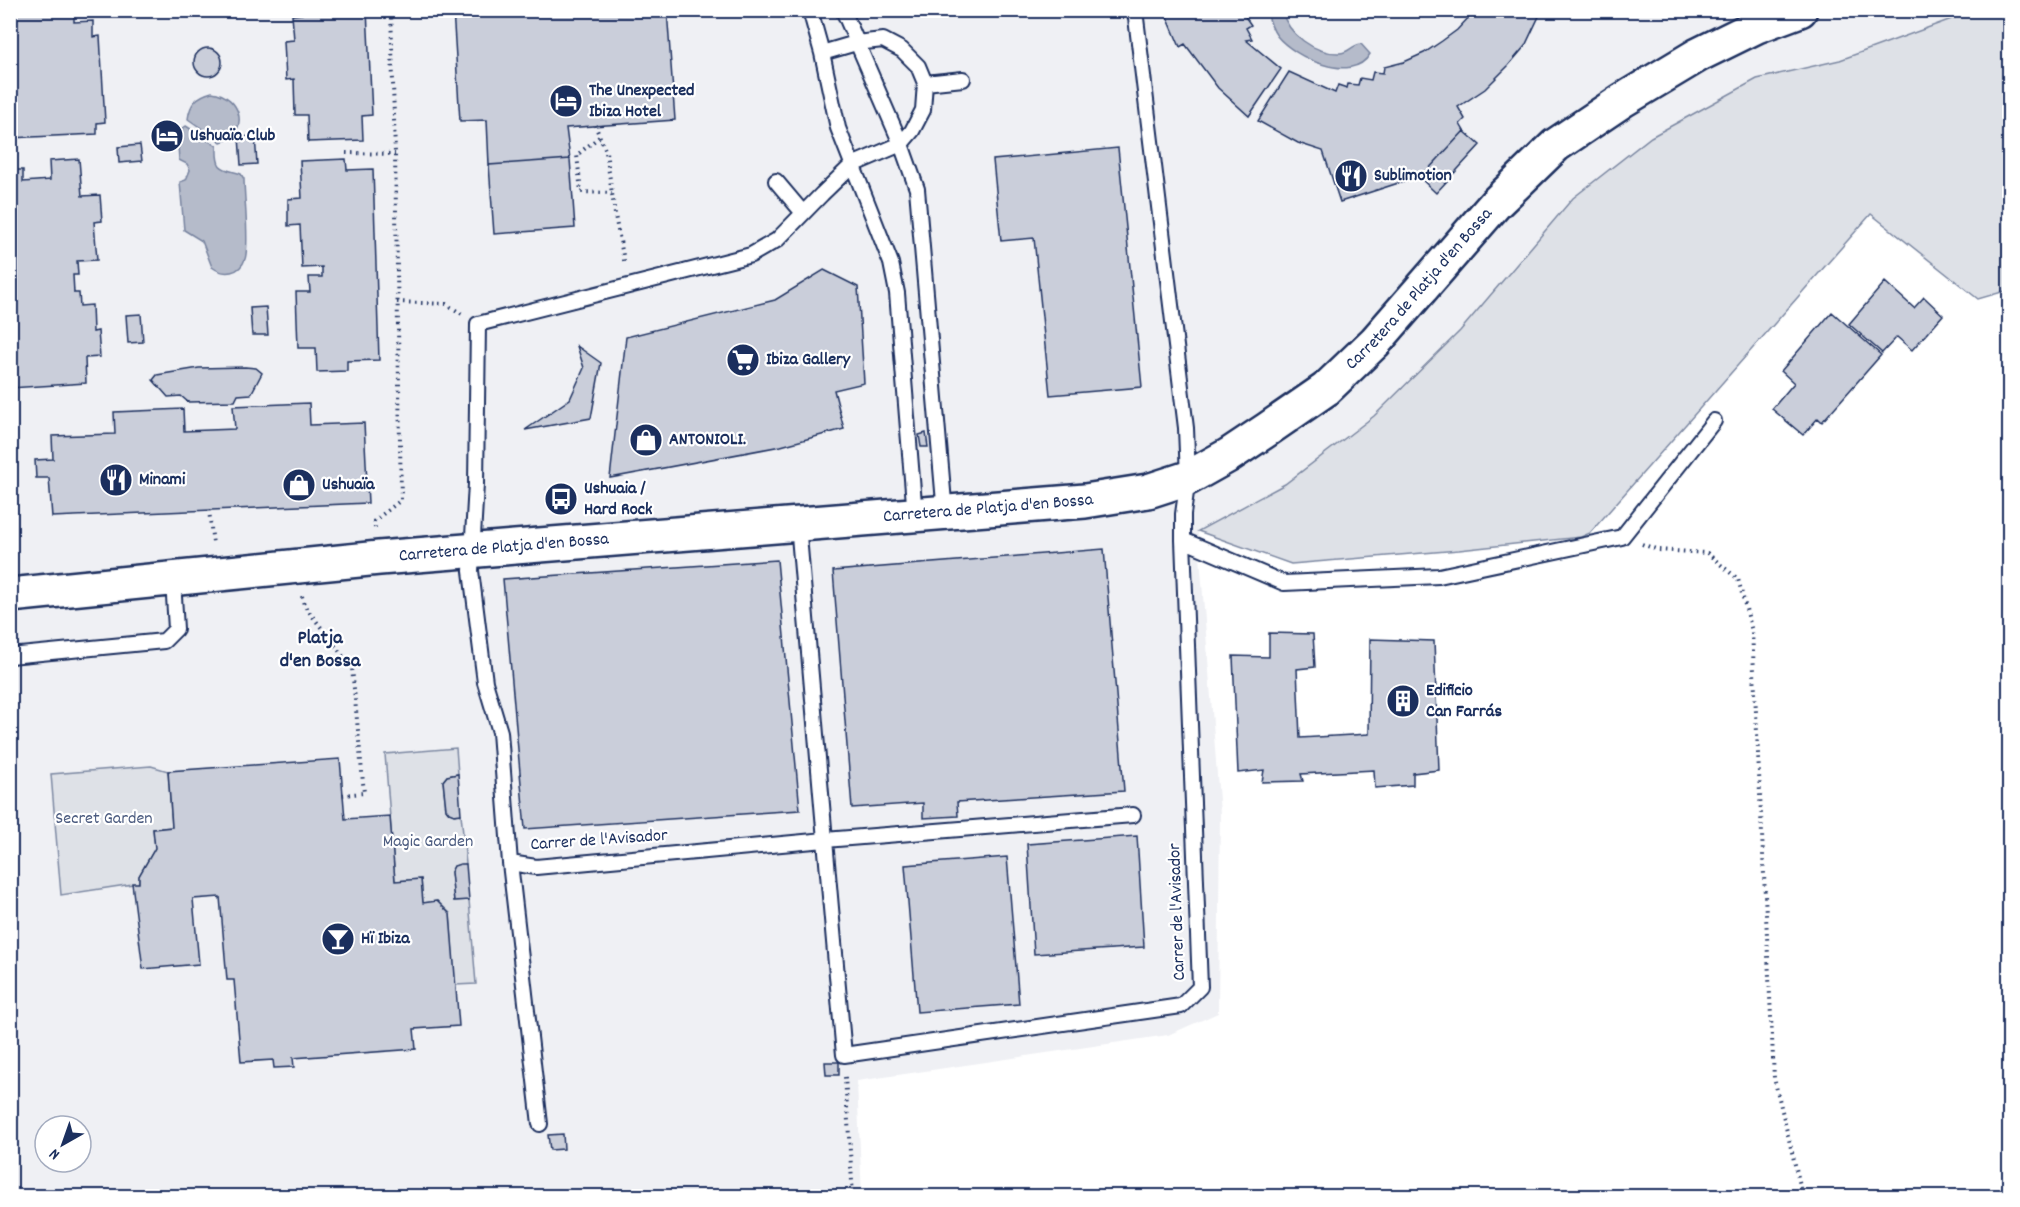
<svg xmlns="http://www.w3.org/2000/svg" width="2020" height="1207" viewBox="0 0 2020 1207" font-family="Dekko,sans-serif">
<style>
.built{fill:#eff0f4;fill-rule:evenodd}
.green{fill:#dee1e7;stroke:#7c88a2;stroke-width:1.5}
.water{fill:#b5bbca;stroke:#77839f;stroke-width:1.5}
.building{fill:#caceda;stroke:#1b2f5e;stroke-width:1.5}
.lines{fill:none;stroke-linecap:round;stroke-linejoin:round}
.service-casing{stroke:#1b2f5e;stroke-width:18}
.tertiary-casing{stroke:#1b2f5e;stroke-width:38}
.path{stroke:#1b2f5e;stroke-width:4;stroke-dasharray:1.5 4.5;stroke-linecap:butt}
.service{stroke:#fff;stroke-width:14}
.tertiary{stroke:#fff;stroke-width:33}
.labels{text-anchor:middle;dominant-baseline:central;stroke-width:4.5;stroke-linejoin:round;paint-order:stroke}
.poi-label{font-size:18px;font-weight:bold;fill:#1b2f5e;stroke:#fff;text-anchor:start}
.street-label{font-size:18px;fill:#1b2f5e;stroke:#fff}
.park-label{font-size:18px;fill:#4c5c80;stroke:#fff}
.neighbourhood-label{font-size:20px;font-weight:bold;fill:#1b2f5e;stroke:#fff}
</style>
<rect width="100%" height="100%" fill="#fff"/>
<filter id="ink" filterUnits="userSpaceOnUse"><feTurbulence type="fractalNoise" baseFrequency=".0167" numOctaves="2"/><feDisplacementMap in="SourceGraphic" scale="12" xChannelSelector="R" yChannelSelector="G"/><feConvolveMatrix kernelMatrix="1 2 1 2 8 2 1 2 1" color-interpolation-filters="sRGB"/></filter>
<g filter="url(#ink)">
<path class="built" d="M10,11H1976L1840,60L1757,79L1460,331L1374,416L1285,484L1198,531L1220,813L1218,1013L1168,1035L857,1081L862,1196H11ZM45,1126H81V1162H45Z"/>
<path class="green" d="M1976,10L2009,11V290L1978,299L1871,214L1590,533L1581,537L1459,550L1291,564L1198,531L1285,484L1374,416L1460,331L1573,198L1651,137L1757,79L1840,60Z
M456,748L458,774L447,776L443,781L446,809C450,815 455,815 461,814L466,864L454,866L451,872L454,901L469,900L476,984L455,985L450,913L437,901L423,903L421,879L395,881L385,754Z
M151,766L168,771L172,827L153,829L155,848L139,876V883L61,895L51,774Z"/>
<path class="water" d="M1267,11H1282C1288,34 1314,54 1340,53C1348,53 1352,45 1361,44L1370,54C1352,85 1294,57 1277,36C1271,28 1269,20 1267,11Z
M212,92C241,96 251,132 221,142L188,119C190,103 197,96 212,92Z
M186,126L217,146C216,170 221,168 241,174L244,179C244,196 250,245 245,259C240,274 224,276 212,267L202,241L184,230L180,182L186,180L190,170L187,164L179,160L177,131Z"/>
<path class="building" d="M10,10H74V22L93,21V37L100,36L105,122L97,123V134L10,138Z
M302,10H367L372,115L362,116L363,140L308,142L307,115H295L294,79L286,80L284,41L294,40L292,15L302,14Z
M453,10H667L675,120L566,128L570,159L489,165L487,120L460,121Z
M1170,10H1247L1249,13L1244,15L1251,25L1246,28L1252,39L1246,40L1281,69L1249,116L1218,88L1185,44L1180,47L1166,14L1171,13Z
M1468,10H1542L1525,46L1508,66L1485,89L1458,107L1465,119L1460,124L1464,131L1423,175L1340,202L1323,151L1298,143L1258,121L1289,72L1335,93L1338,85L1347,88L1348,84L1358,85L1360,78L1371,80L1373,72L1383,73L1384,67L1404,62L1424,53L1442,41L1457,30L1471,15Z
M194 62a14 14 0 1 1 28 0a14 14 0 1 1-28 0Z
M1464,131L1480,145L1436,193L1418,176L1423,175Z
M255,136L257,164L241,165L239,137Z
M140,145L142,161L119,163L118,147Z
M1118,148L1142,387L1050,395L1034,238L1001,241L993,160Z
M79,159L82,196L100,195L102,221L94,222L97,260L77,261L78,275H73L74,293H79L80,306L92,305L93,332L98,331L100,357L85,358L86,383L10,388V170H23V182L50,180L49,161Z
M346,159L347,170L373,169L379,360L347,361V371L317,372L316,348H298L296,292H310L309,277H322V267L302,268L300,225L288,226V199L302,198L300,161Z
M570,159L575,228L494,234L489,165Z
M824,270L858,287L864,383L834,390L844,429L781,446L610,478L626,337L775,300Z
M1885,282L1914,308L1924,297L1943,315L1912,350L1897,337L1882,353L1849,324Z
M266,307L268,335H252L250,308Z
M1832,312L1881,355L1822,422L1818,418L1803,435L1772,409L1794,383L1781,371Z
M141,314L143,342L128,343L126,315Z
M577,346L601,363L591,418L525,430L570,399L584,368Z
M245,367L256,368L262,373L251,394L238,395L235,401L188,402L181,396L168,397L153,380L157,375L199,368Z
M309,403L310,425L364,423L368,503L52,517L49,478H36L35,460L53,459L52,436L115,434L114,412L183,409L184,431L235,429L233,406Z
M926,433L928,447H921L919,435Z
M1104,549L1124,791L957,802L958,816L923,818V803L852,808L833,571Z
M777,560L800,810L525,829L503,579Z
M1269,633L1313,634L1315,667L1297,669L1300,738L1369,734L1370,639L1434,641L1439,770L1413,773V785L1375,788L1374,770L1301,774L1303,781L1262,782L1264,770L1238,773L1233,656L1269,657Z
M340,759L345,819L390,816L395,881L421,879L423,903L437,901L450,914L459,1026L414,1029L416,1049L293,1058L294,1067L274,1068L273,1060L241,1062L234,980H227L220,897L193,899L199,964L143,969L132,883H139V876L155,848L153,829L172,827L168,771Z
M458,774L461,814L454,815L449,813L446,809L443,781L447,776Z
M1137,836L1144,947L1034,954L1027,844Z
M1007,857L1019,1004L917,1012L905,865Z
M460,864H466L469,900L454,901L451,872L454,866Z
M825,1062H839V1075H826Z
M563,1134L564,1149L550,1150L548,1135Z"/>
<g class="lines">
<defs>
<path id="service" d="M810,10L822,53L838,128L891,263L897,293L915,516
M843,10L901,144L917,189L945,514
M925,83L963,79
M776,181L803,213
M798,524L825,840L536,867L510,863L500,732L485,682L471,571L476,484L478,324L751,255L777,240L822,194L852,165L901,144L912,131L923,110L925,83L918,66L902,50L883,40L856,43L822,53
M1183,540L1284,583L1439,576L1622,537L1714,421
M10,656L164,641L176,629L173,580
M1133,815L825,840L844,1055L1181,1006L1200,987L1183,540V514L1188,478L1186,428L1135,10
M510,863L540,1124"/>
<g id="tertiary">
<path id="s1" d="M10,595L379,558L1085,501L1148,491L1188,478L1229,455L1268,429L1326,389L1375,342L1496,203L1556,145L1623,100L1698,55L1757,26L1800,10"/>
</g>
</defs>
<use href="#service" class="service-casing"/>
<use href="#tertiary" class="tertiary-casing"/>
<path class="path" d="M595,125L606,152L616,221L625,265
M599,137L577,155L581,192L612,193
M346,153L395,154
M397,302L446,304L462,314
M209,510L213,545
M375,528L374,521L401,500L395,154L391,10
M1642,544L1658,550L1707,553L1738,579L1752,631L1774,1078L1800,1185L1801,1196
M302,596L304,605L352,668L364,793L342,795
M845,1077L853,1196"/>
<use href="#service" class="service"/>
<use href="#tertiary" class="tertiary"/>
</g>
</g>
<defs>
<symbol id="hotel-disc" viewBox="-11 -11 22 22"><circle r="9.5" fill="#1b2f5e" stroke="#fff"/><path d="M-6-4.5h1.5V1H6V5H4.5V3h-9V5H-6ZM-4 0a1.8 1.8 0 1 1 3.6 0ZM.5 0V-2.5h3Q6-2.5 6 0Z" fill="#fff"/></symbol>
<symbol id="restaurant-disc" viewBox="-11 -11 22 22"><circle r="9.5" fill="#1b2f5e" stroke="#fff"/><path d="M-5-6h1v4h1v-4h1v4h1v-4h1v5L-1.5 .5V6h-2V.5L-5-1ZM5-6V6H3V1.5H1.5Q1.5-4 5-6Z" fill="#fff"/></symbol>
<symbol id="supermarket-disc" viewBox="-11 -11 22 22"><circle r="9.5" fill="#1b2f5e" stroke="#fff"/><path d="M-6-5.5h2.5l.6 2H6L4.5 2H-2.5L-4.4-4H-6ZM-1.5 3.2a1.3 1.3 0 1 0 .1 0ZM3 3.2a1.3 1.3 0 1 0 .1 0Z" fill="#fff"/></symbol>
<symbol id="shop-disc" viewBox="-11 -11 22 22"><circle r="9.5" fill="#1b2f5e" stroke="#fff"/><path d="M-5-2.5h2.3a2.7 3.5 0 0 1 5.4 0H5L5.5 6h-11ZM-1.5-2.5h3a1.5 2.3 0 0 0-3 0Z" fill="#fff"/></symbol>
<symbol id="bus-disc" viewBox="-11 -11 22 22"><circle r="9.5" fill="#1b2f5e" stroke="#fff"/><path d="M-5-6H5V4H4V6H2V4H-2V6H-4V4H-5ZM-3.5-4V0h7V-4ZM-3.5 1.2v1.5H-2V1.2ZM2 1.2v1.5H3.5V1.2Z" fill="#fff"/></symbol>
<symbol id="building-disc" viewBox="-11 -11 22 22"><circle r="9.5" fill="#1b2f5e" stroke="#fff"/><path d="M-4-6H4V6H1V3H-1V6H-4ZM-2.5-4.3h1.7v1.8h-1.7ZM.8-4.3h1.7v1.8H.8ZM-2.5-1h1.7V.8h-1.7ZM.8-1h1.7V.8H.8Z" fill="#fff"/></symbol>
<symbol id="bar-disc" viewBox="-11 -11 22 22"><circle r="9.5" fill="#1b2f5e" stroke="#fff"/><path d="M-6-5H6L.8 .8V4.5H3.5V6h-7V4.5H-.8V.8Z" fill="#fff"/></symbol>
</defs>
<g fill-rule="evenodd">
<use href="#hotel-disc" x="547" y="82" width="38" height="38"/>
<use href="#hotel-disc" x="148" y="117" width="38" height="38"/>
<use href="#restaurant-disc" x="1332" y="157" width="38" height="38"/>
<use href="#supermarket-disc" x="724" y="341" width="38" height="38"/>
<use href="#shop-disc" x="627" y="421" width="38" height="38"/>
<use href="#restaurant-disc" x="97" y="461" width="38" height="38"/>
<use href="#shop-disc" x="280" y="466" width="38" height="38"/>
<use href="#bus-disc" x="542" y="480" width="38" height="38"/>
<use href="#building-disc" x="1384" y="682" width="38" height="38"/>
<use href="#bar-disc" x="319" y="920" width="38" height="38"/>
</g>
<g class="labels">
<g class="poi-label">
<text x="589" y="91">The Unexpected<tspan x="589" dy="21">Ibiza Hotel</tspan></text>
<text x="190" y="136">Ushuaïa Club</text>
<text x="1374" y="176">Sublimotion</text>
<text x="766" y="360">Ibiza Gallery</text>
<text x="669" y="440">ANTONIOLI.</text>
<text x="139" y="480">Minami</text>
<text x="322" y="485">Ushuaïa</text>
<text x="584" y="489">Ushuaia /<tspan x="584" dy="21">Hard Rock</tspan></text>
<text x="1426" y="691">Edificio<tspan x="1426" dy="21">Can Farrás</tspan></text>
<text x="361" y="939">Hï Ibiza</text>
</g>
<g class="street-label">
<text stroke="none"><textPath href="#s1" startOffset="1486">Carretera de Platja d'en Bossa</textPath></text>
<text stroke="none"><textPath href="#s1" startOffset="982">Carretera de Platja d'en Bossa</textPath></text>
<text stroke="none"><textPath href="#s1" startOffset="496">Carretera de Platja d'en Bossa</textPath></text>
<text transform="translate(599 841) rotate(-4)">Carrer de l'Avisador</text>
<text transform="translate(1178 912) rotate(-92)">Carrer de l'Avisador</text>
</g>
<g class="park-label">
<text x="104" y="819">Secret Garden</text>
<text x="428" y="842">Magic Garden</text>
</g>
<g class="neighbourhood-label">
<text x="320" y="639">Platja<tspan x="320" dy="23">d'en Bossa</tspan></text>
</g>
</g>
<rect width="2020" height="1207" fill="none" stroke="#fff" stroke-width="36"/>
<rect x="18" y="18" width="1984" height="1171" fill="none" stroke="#1b2f5e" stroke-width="2" filter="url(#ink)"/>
<g transform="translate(63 1144) rotate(220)"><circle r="28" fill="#ffffff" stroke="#a4acbf" stroke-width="1.5"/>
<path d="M0-4.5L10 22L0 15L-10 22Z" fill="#1b2f5e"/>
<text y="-9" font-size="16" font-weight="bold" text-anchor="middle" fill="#1b2f5e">N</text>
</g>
</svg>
